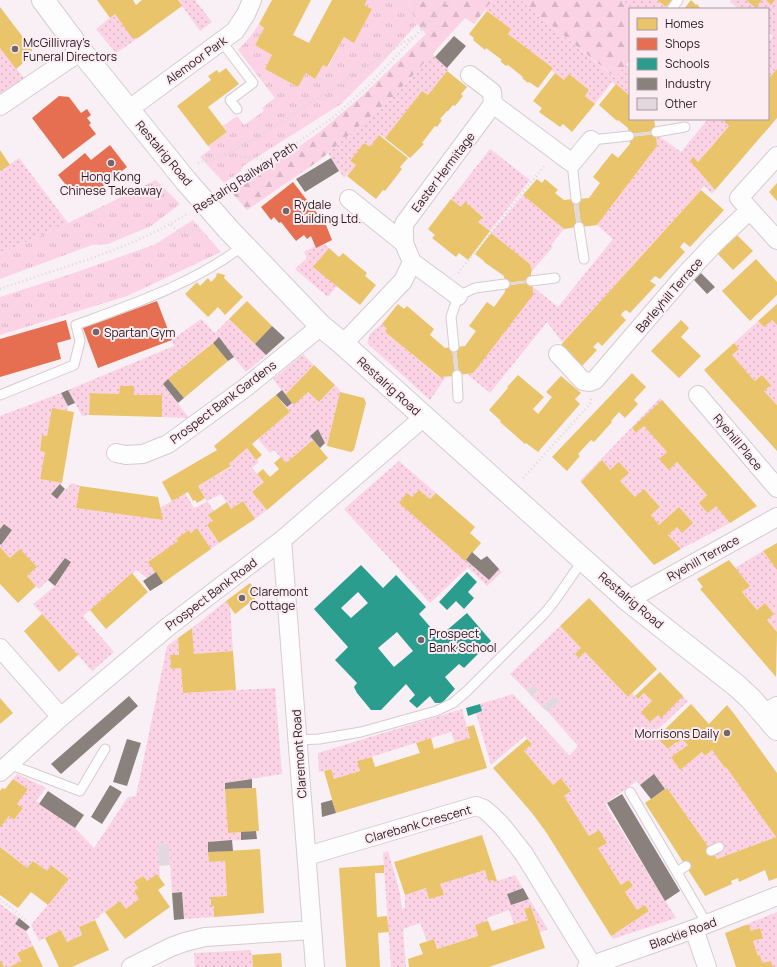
<svg xmlns="http://www.w3.org/2000/svg" width="777" height="967" viewBox="0 0 777 967" font-family="Manrope,sans-serif">
<style>
.grass{fill:url(#grass-tufts)}
.forest{fill:url(#forest-firs)}
.garden{fill:url(#garden-dots)}
.homes{fill:#e9c46a}
.shops{fill:#e76f51}
.schools{fill:#2a9d8f;fill-rule:evenodd}
.industry{fill:#8a817c}
.building{fill:#e3d8dd}
.lines{fill:none;stroke-linecap:round;stroke-linejoin:round}
.lane-casing{stroke:#d6cbd0;stroke-width:11}
.street-casing{stroke:#d6cbd0;stroke-width:20}
.secondary-casing{stroke:#d6cbd0;stroke-width:24}
.path{stroke:#dbd9da;stroke-width:2.5;stroke-dasharray:1 3;stroke-linecap:butt}
.lane{stroke:#fefdfd;stroke-width:9}
.street{stroke:#fefdfd;stroke-width:18}
.secondary{stroke:#fefdfd;stroke-width:22}
.secondary-bridge-casing{stroke:#d6cbd0;stroke-width:24;stroke-linecap:butt}
.secondary-bridge{stroke:#fefdfd;stroke-width:22}
.poi-dot{fill:#71666b;stroke:#fcedf3;stroke-width:1.5}
.labels{text-anchor:middle;dominant-baseline:central;stroke-width:4;stroke-linejoin:round;paint-order:stroke}
.poi-label{font-size:12px;fill:#281b21;stroke:#fcedf3;text-anchor:start}
.street-label{font-size:12px;fill:#281b21;stroke:#fcedf3}
</style>
<defs>
<pattern id="grass-tufts" width="24" height="20" patternUnits="userSpaceOnUse"><rect width="24" height="20" fill="#fbd3e4"/><path d="M3 7l-1-3M5 7V3M7 7l1-3M15 17l-1-3M17 17v-4M19 17l1-3" fill="none" stroke="#d7b5c3"/></pattern>
<pattern id="forest-firs" width="22" height="20" patternUnits="userSpaceOnUse"><rect width="22" height="20" fill="#fbd3e4"/><path d="M5 1l3.5 6h-7zM16 11l3.5 6h-7z" fill="#d7b5c3"/></pattern>
<pattern id="garden-dots" width="8" height="8" patternUnits="userSpaceOnUse"><rect width="8" height="8" fill="#fbd3e4"/><path d="M2 2h.1M6 6h.1" fill="none" stroke="#d7b5c3" stroke-width="1.8" stroke-linecap="round"/></pattern>
</defs>
<rect width="100%" height="100%" fill="#f8f0f4"/>
<path class="grass" d="M367,0H412L409,4L417,24L379,66L341,104L243,166L241,171L224,183L200,157L211,149L208,146L227,132L223,126L237,116L244,125L264,111L262,108L275,98L238,50L251,36L259,24L264,28L255,45L272,55L265,69L298,87L306,73L315,79L323,65L328,67L344,37L354,42L372,9L364,5Z
M156,180L180,204L151,226L108,244L92,245L0,279V254L68,223Z
M193,220L221,252L127,296L0,335V297L68,275L154,245Z"/>
<path class="forest" d="M412,0H493L474,24L465,18L395,95L320,160L247,210L232,193L321,131L364,94L426,34L417,24L409,4Z
M520,0H623L633,9H630V60L616,78Z"/>
<path class="garden" d="M178,0H195L212,22L200,31Z
M493,0H520L615,78L626,65L630,69V96L612,82L595,104L585,96L589,90L569,74L564,80L551,70L553,68L508,34L511,29L485,9Z
M623,0H657L667,8L633,9Z
M731,0H746L756,7L762,0H766L771,4L775,0H777V69L768,79V42L773,36L768,32V9H739L730,2Z
M115,14L132,38H138L116,53L96,29Z
M0,48L24,78L0,96Z
M432,54L449,69L428,95L422,91L385,138L380,135L370,147L364,143L350,161L356,165L344,178L328,153L395,95Z
M708,119H726L724,122L729,126L698,162L693,158L690,161L715,190L712,194L704,186L563,343L547,322L490,393L467,374L473,373L478,367L532,286L558,307L613,239L597,225L657,146L656,134L681,152Z
M490,149L530,180L490,231L478,222L483,216L465,203L461,207L451,199Z
M19,158L68,223L0,254V171Z
M523,195L564,229L551,245L553,247L532,271L530,264L491,233Z
M324,244L329,248L314,267L337,286L328,297L295,269L307,258L304,252L315,246L316,248Z
M201,319L215,333L229,319L266,355L246,372L218,338L163,384L189,418L162,417V395H134V386H120L119,394L90,393L89,415L82,416L68,390L174,346L172,340Z
M772,320L777,325V405L764,391L771,385L762,375L755,381L732,355L739,349L734,343L758,321L764,327Z
M382,324L387,329L385,332L439,377H446L430,400L367,343L370,334Z
M303,354L314,365L285,395L273,379Z
M335,385L340,390V392L327,446L318,429L310,436L313,440L286,463L274,450L270,453L258,439L290,412L287,408L292,403L294,405L308,392L319,402Z
M61,393L68,406L67,411L52,409L47,436L42,435L40,451L45,452L40,479L62,483L51,494L57,499L72,483L80,486L77,508L163,520L160,508L185,493L194,508L207,502L198,486L231,467L229,464L247,448L259,462L252,468L264,482L252,492L267,510L255,519L243,501L231,509L221,494L207,501L214,511L208,515L213,521L207,526L219,543L211,549L197,528L191,533L189,530L176,539L178,541L156,572L147,578L137,570L83,616L114,652L92,671L33,604L55,586L71,562L65,558L48,580L39,589L27,576L37,567L10,558L0,547L12,530L4,524L0,529V416Z
M660,398L662,400L632,429L636,433L644,426L667,452L669,470L677,462L707,495L699,503L708,513L716,506L730,523L681,549L668,535L677,527L682,532L693,523L679,507L659,525L651,515L660,507L644,489L635,497L620,481L628,473L620,463L610,470L602,461L581,482L580,481Z
M399,461L436,493L430,499L419,490L412,497L407,494L399,503L489,580L499,569L502,572L487,586L468,567L430,603L344,509Z
M763,551L777,570V632L767,620L774,614L765,603L757,610L742,592L749,585L735,568Z
M226,601L230,606L233,651L194,654L192,628Z
M560,626L581,648L575,654L579,658L585,652L628,697L632,693L638,699L644,693L652,701L650,722L658,715L661,717L683,696L688,701L654,733L668,749L676,742L677,743L682,739L688,745L671,757L680,770L702,752L705,756L712,750L725,768L726,767L776,837L717,859L667,788L665,789L654,775L640,785L637,781L605,804L676,918L613,939L611,936L649,911L645,905L637,910L625,892L633,886L629,880L621,885L598,848L599,830L589,836L564,796L571,790L561,778L553,785L524,751L532,744L525,736L491,765L476,713L482,711L480,704L513,694L569,755H570L578,746L548,712L559,701L554,695L542,707L532,697L539,691L533,685L527,691L510,674Z
M178,638L179,655L170,656L171,669L181,668L183,693L275,688L282,774L225,783L228,833L241,832V840L208,842L209,862L225,861L227,896L211,897V906H214V917L184,919L182,892L172,893L169,845H158L160,878L157,874L147,881L143,876L135,882L138,888L134,891L139,899L126,909L120,901L99,916L100,917L79,927L82,935L67,942L61,930L39,941L31,925L69,879L52,865L47,871L33,861L27,868L0,847V828L9,816L14,820L23,808L17,804L28,789L13,779L17,774L46,788L36,801L75,828L94,848L128,797L136,796L167,646Z
M462,709L470,738L455,743L451,732L358,761L360,771L334,779L331,769L319,772L318,753Z
M388,851L400,893L402,909L405,908V895L426,888L429,899L443,895L440,884L485,870L488,881L493,880L494,882L515,875L523,888L507,894L511,905L529,899L548,929L539,933L531,907L524,909L528,920L514,924L509,910L487,918L488,921L475,925L478,936L437,949L434,939L427,941L420,923L403,929L406,967H391L383,853Z
M0,904L19,918L15,924L26,931L33,946L17,953L21,961L9,967H4L1,961H0V945L1,943L0,942Z
M777,912V967H773L771,961L762,963L760,956H758L753,941L763,937L760,928L751,931L749,925H747L725,933Z
M251,950L253,967H195L194,953Z"/>
<path class="homes" d="M97,0H133L136,5L142,0H178L182,6L138,38H132L115,14L110,18Z
M272,0H311L293,35L309,43L332,0H367L364,5L372,9L354,43L344,37L327,67L323,65L315,79L306,73L298,87L265,69L272,55L255,45L264,28L259,24Z
M657,0H672L666,7Z
M691,0L696,5L697,4L701,9H684Z
M746,0H762L756,8Z
M766,0H775L771,5Z
M0,7L32,49L30,57L16,69L0,48Z
M487,11L511,29L508,34L553,68L538,88L529,82L528,83L522,78L523,77L508,65L506,66L500,61L502,60L486,48L485,50L473,40L474,38L469,34Z
M226,68L239,84L208,107L227,132L208,146L177,106L211,80L208,76L217,70L219,73Z
M777,69V118L715,190L690,161L693,157L698,162L712,146L729,126L724,122L726,119H768V79Z
M447,71L467,87L461,94L463,96L455,106L453,105L448,111H447L440,119L442,120L437,127L435,126L422,143L424,144L410,158L385,138L422,91L428,95Z
M555,73L564,80L569,74L589,90L585,96L595,104L572,132L563,124L560,127L539,112L542,108L533,101Z
M616,84L630,96V119H654L656,131L629,134L628,128L618,120L617,121L599,105Z
M656,134L657,146L597,225L581,227L578,199L589,198L600,183L593,177L612,153L618,158L630,144L629,137Z
M379,135L408,158L400,167L402,169L385,191L383,190L376,199L347,176L356,165L350,161L364,143L370,147Z
M0,150L10,165L0,171Z
M537,179L542,183L545,179L558,190L555,193L564,200L573,199L577,227L564,229L523,195Z
M777,183V201L769,192Z
M701,190L724,210L690,247L684,242L680,247L685,252L660,279L655,276L650,281L656,285L630,313L626,310L623,312L621,315L626,320L602,346L598,342L593,347L597,350L582,366L561,345Z
M451,199L461,207L465,202L483,217L478,222L490,231L468,260L459,253L456,257L432,238L435,235L428,229Z
M491,233L530,264L532,271L531,272V280L505,283L504,276L484,262V261L475,254Z
M735,233L753,251L733,270L716,252Z
M329,248L339,257L343,253L367,273L365,276L376,285L360,305L313,267Z
M756,259L777,282V295L750,321L722,291Z
M217,273L225,275L224,278L243,297L225,315L218,307L208,317L185,294L197,282L200,286L208,278L211,282L216,277Z
M532,282L533,295L478,367L473,373L459,375L456,347L465,346L476,331L469,326L487,302L494,307L505,292V286Z
M247,301L272,326L255,344L229,319Z
M398,304L404,309L407,306L434,329L430,335L445,348L452,347L455,376L440,377L385,332L387,329L382,324Z
M777,304V325L772,320L764,327L758,321Z
M681,320L689,328L681,337L701,356L679,378L651,351Z
M213,343L228,361L184,398L168,379Z
M734,343L739,349L732,355L752,378L755,381L762,375L771,385L764,391L777,405V451L704,370Z
M314,365L335,385L319,402L308,392L294,405L285,395Z
M632,373L646,387L634,400L638,404L625,418L619,412L611,421L612,422L594,442L591,440L578,454L580,456L567,471L552,457Z
M518,375L544,397L533,409L538,414L552,397L546,392L561,376L581,393L575,399L580,404L538,452L526,443L525,444L500,422L501,421L489,410L508,388L507,387Z
M120,386H134V395H162V417L89,415L90,393L119,394Z
M340,392L364,398L366,403L354,450L351,452L327,446Z
M276,395L290,412L252,444L262,455L256,460L247,448L229,464L231,466L198,486L205,498L197,503L195,500L193,501L188,492L172,501L162,482L217,450L214,446Z
M662,400L734,480L757,506L730,523L716,506L708,513L703,508L699,503L707,495L677,462L669,470L659,459L667,452L644,426L636,433L632,428Z
M52,408L74,412L62,483L40,479L45,452L40,451L42,435L47,436Z
M313,440L328,458L267,510L252,492L264,482L257,474L263,469L270,477L279,469L274,463L281,457L286,463Z
M602,460L610,470L619,462L629,473L620,481L635,497L644,489L660,507L651,515L659,525L679,507L693,523L682,533L677,527L668,535L681,549L654,565L581,482Z
M80,486L158,497L163,520L76,508Z
M419,490L430,499L436,493L475,527L470,533L481,543L465,561L399,503L407,493L412,497Z
M243,501L255,519L219,543L207,525L213,521L208,515L227,502L231,509Z
M197,528L211,549L163,583L148,562L178,541L176,539L189,530L191,533Z
M777,543V570L763,551Z
M0,547L10,558L20,549L37,567L27,576L36,586L18,603L0,584Z
M729,560L750,586L742,592L757,610L765,603L774,614L767,620L777,632L776,677L700,589L703,587L697,579Z
M132,573L148,592L106,629L90,610Z
M250,583L259,595L235,614L226,601Z
M589,598L657,669L628,697L585,652L579,658L575,654L581,648L560,626Z
M42,614L78,655L59,672L24,631Z
M192,628L194,654L233,651L236,690L183,693L181,668L171,669L170,655H179L178,638Z
M660,672L683,696L661,718L658,715L650,722L641,712L652,701L644,693L638,699L635,696Z
M0,698L13,713L0,724Z
M691,704L709,724L727,705L735,715L777,773V878L769,881L765,870L739,882L738,878L731,881L732,884L705,896L645,803L667,788L717,859L776,837L726,767L725,768L712,750L705,756L702,752L680,770L671,757L688,745L682,739L677,743L676,742L668,749L657,737Z
M474,725L487,768L336,813L324,771L331,769L334,779L360,771L357,761L372,757L375,767L420,753L416,743L431,738L434,749L470,738L467,727Z
M527,739L532,744L524,751L553,785L561,778L571,791L564,796L589,836L599,830L607,843L598,848L621,885L629,880L633,886L625,892L637,910L645,905L649,911L611,936L546,832L532,813L493,768Z
M13,779L28,789L17,804L23,808L14,820L9,816L0,828V791L2,788L5,789Z
M256,788L259,831L228,833L225,789Z
M482,835L497,881L494,882L493,880L488,881L485,870L440,884L444,895L429,899L426,888L405,895L394,862Z
M0,847L27,868L33,861L47,871L51,865L69,879L48,905L31,892L18,908L0,895Z
M260,849L264,913L214,917V906L211,907V897L227,896L225,861L209,862L208,852Z
M384,865V873H375L377,917L387,916L389,932L378,933L380,967H346L339,868Z
M157,874L165,885L158,890L170,907L125,939L105,912L120,901L126,909L139,899L134,891L138,888L134,882L143,876L147,881Z
M531,907L545,948L489,967H409L408,959L423,954L419,944L434,939L437,949L478,936L475,925L481,923L488,921L492,931L528,920L524,909Z
M95,920L109,950L72,967H59L45,938L61,930L67,942L82,935L79,927Z
M746,925H749L751,931L760,928L763,938L753,941L758,956L760,955L762,963L771,961L773,967H736L725,933Z
M33,946L43,967H9L21,961L17,953Z
M281,953L282,967H253L252,955Z
M0,961H1L4,967H0Z"/>
<path class="shops" d="M59,96L69,97L81,113L87,109L91,115L87,118L91,123L89,125L96,134L63,159L32,118Z
M110,145L127,167L92,195L85,186L74,195L58,175L85,153L91,160Z
M293,182L326,225L332,240L316,248L311,236L307,239L304,235L296,241L281,222L279,223L274,217L271,220L261,207Z
M157,301L172,340L98,368L83,328Z
M66,320L71,339L57,343L61,359L0,377V339Z"/>
<path class="schools" d="M361,565L383,588L396,575L426,607L419,614L439,637L467,613L491,641L464,668L459,664L445,677L455,689L442,703H435L430,696L417,708L409,701L415,695L406,684L381,710H371L357,693L354,687L357,683L335,660L348,647L314,609ZM358,592L368,603L351,618L341,608ZM397,632L413,651L394,667L378,648Z
M467,572L477,582L468,592L474,598L464,609L456,601L447,610L439,602Z
M480,704L482,711L468,716L466,708Z"/>
<path class="industry" d="M454,36L466,46L447,68L435,57Z
M331,158L339,171L305,192L296,179Z
M701,273L715,287L707,294L694,280Z
M272,326L285,338L266,355L255,344Z
M219,337L234,357L228,361L213,343Z
M168,379L184,398L178,403L163,384Z
M68,390L75,403L68,406L61,393Z
M282,390L292,403L287,407L276,395Z
M318,429L325,443L320,448L310,436Z
M60,484L65,489L57,499L51,494Z
M4,524L12,530L1,545L0,544V529Z
M472,552L481,560L487,556L499,569L489,580L466,560Z
M65,558L71,562L55,586L48,580Z
M156,572L163,583L150,591L143,581Z
M129,696L138,706L61,774L51,764Z
M127,739L141,743L127,786L113,782Z
M654,774L665,789L651,799L640,785Z
M252,779V788L225,789V783Z
M110,785L122,792L102,824L91,817Z
M48,791L84,815L75,828L39,804Z
M622,794L680,891L665,901L607,803Z
M332,800L336,813L322,817L321,803Z
M256,831L257,839L241,840V832Z
M232,840L233,851L208,852V842Z
M523,888L529,899L511,905L507,894Z
M182,892L184,919L174,920L172,893Z
M19,918L30,927L26,931L15,924Z"/>
<path class="building" d="M656,131V134L629,137V134Z
M573,199H578L581,227H577Z
M531,280L532,282L505,286V283Z
M452,347H456L459,375L455,376Z
M533,685L539,690L532,697L527,691Z
M554,695L559,701L548,712L542,707Z
M169,844L170,865L159,866L158,845Z"/>
<g class="lines">
<defs>
<path id="lane" d="M672,9L678,0
M222,42L253,83L230,100L237,109
M656,132L685,127
M591,140L629,136
M572,163L576,199
M579,227L584,259
M531,281L555,278
M454,347L451,317L458,296L475,288L505,284
M457,375L458,398
M0,395L74,365L80,341L76,325C133,304 195,283 244,245
M298,740L319,739L361,732L436,711L453,703L467,691L543,615C559,598 569,577 584,560
M9,764L80,791L105,749
M630,792L707,924
M711,851L719,847
M677,872L686,866"/>
<path id="street" d="M470,75L492,92L493,104
M0,106L81,51
M128,110L235,31L246,14L252,0
M777,156L739,198L777,240
M349,199L404,243
M412,262L458,296
M343,344L403,281L412,262L404,243V224L493,104L572,163L591,140
M558,354L583,381L590,382L595,380L684,276L715,243L750,210
M698,395L777,488
M116,453L126,455L143,454L168,444L245,388L321,326
M282,540L315,967
M628,600L777,517
M0,648L61,717
M764,713L777,706
M0,772L61,717L169,626L282,540L424,417
M307,856L476,806L484,809L491,815L502,826L524,854L592,965
M694,929L707,967
M131,967L171,947L185,942L205,937L312,930
M587,967L694,929L777,896"/>
<path id="secondary" d="M43,0L81,51L186,181
M228,229L321,326L343,344L628,600L737,686L751,699L777,729"/>
</defs>
<use href="#lane" class="lane-casing"/>
<use href="#street" class="street-casing"/>
<use href="#secondary" class="secondary-casing"/>
<path class="path" d="M225,155L272,160
M198,163L224,155L258,137L412,37
M223,191L280,155L335,116L369,85L449,0
M171,225L181,233L198,229L200,232
M458,273L545,165
M0,289C62,267 133,249 188,213
M523,478L590,404L591,399
M0,899L27,921"/>
<use href="#lane" class="lane"/>
<use href="#street" class="street"/>
<use href="#secondary" class="secondary"/>
<defs>
<path id="secondary-bridge" d="M186,181L228,229"/>
</defs>
<use href="#secondary-bridge" class="secondary-bridge-casing"/>
<use href="#secondary-bridge" class="secondary-bridge"/>
</g>
<g class="poi-dot">
<circle cx="15" cy="49" r="4"/>
<circle cx="111" cy="163" r="4"/>
<circle cx="286" cy="211" r="4"/>
<circle cx="96" cy="332" r="4"/>
<circle cx="242" cy="598" r="4"/>
<circle cx="421" cy="640" r="4"/>
<circle cx="727" cy="733" r="4"/>
</g>
<g class="labels">
<g class="poi-label">
<text x="23" y="42">McGillivray's<tspan x="23" dy="14">Funeral Directors</tspan></text>
<text x="111" y="176" text-anchor="middle">Hong Kong<tspan x="111" dy="14">Chinese Takeaway</tspan></text>
<text x="294" y="204">Rydale<tspan x="294" dy="14">Building Ltd.</tspan></text>
<text x="104" y="332">Spartan Gym</text>
<text x="250" y="591">Claremont<tspan x="250" dy="14">Cottage</tspan></text>
<text x="429" y="633">Prospect<tspan x="429" dy="14">Bank School</tspan></text>
<text x="719" y="733" text-anchor="end">Morrisons Daily</text>
</g>
<g class="street-label">
<text transform="translate(196 60) rotate(-36)">Alemoor Park</text>
<text transform="translate(164 153) rotate(50)">Restalrig Road</text>
<text transform="translate(443 172) rotate(-53)">Easter Hermitage</text>
<text transform="translate(245 177) rotate(-33)">Restalrig Railway Path</text>
<text transform="translate(669 295) rotate(-49)">Barleyhill Terrace</text>
<text transform="translate(389 386) rotate(42)">Restalrig Road</text>
<text transform="translate(223 402) rotate(-37)">Prospect Bank Gardens</text>
<text transform="translate(738 442) rotate(50)">Ryehill Place</text>
<text transform="translate(703 558) rotate(-29)">Ryehill Terrace</text>
<text transform="translate(211 594) rotate(-37)">Prospect Bank Road</text>
<text transform="translate(631 600) rotate(40)">Restalrig Road</text>
<text transform="translate(299 754) rotate(-94)">Claremont Road</text>
<text transform="translate(418 824) rotate(-16)">Clarebank Crescent</text>
<text transform="translate(683 933) rotate(-20)">Blackie Road</text>
</g>
</g>
<rect x="629" y="8" width="140" height="112" fill="#fcedf3" stroke="#a7999f"/>
<rect x="637" y="18" width="20" height="12" fill="#e9c46a" stroke="#a7999f"/>
<text x="665" y="28" font-size="12" fill="#281b21">Homes</text>
<rect x="637" y="38" width="20" height="12" fill="#e76f51" stroke="#a7999f"/>
<text x="665" y="48" font-size="12" fill="#281b21">Shops</text>
<rect x="637" y="58" width="20" height="12" fill="#2a9d8f" stroke="#a7999f"/>
<text x="665" y="68" font-size="12" fill="#281b21">Schools</text>
<rect x="637" y="78" width="20" height="12" fill="#8a817c" stroke="#a7999f"/>
<text x="665" y="88" font-size="12" fill="#281b21">Industry</text>
<rect x="637" y="98" width="20" height="12" fill="#e3d8dd" stroke="#a7999f"/>
<text x="665" y="108" font-size="12" fill="#281b21">Other</text>
</svg>
